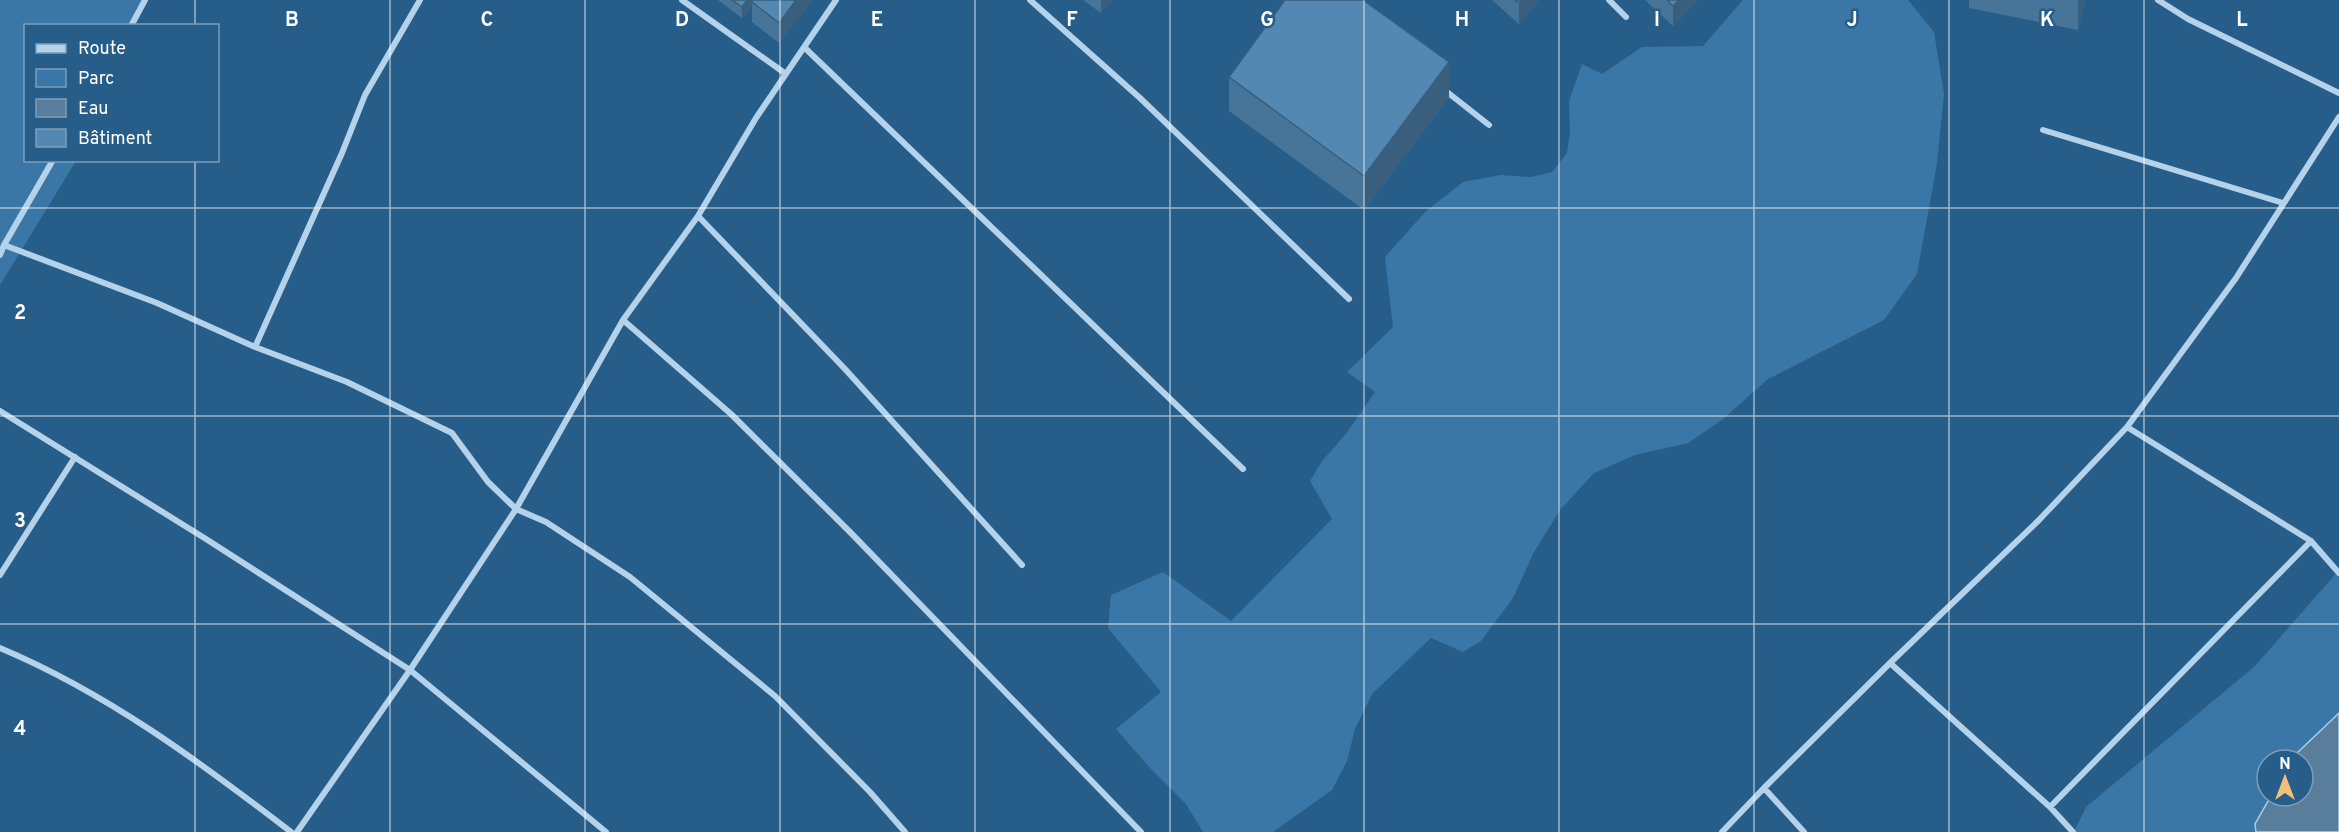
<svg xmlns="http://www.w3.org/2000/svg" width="2339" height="832" viewBox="0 0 2339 832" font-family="Overpass,sans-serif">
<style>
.green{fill:#3b77a6}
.water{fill:#597e9c;stroke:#a8ceea;stroke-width:1.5}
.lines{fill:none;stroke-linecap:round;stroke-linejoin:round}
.minor{stroke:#b4d2e9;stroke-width:6}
.wall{fill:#477599}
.shaded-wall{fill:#3a5f7d}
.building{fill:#5388b2;stroke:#3a5f7d;stroke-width:1.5}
.grid{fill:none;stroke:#fff;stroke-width:1.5;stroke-opacity:0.55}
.grid-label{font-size:20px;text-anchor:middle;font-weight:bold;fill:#fff;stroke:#275d89;stroke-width:5;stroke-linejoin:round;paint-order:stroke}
</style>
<rect width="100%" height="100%" fill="#275d89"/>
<path class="green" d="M0,0H143L136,25L26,26V160L76,161L0,285Z
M1743,0H1908L1934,32L1944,94L1937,163L1917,274L1884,320L1768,379L1723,419L1688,443L1635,455L1594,473L1560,510L1534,552L1513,598L1481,641L1463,652L1431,638L1372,694L1355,729L1347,761L1332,790L1273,832H1203L1186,804L1151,769L1116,729L1161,692L1108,628L1111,595L1163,572L1231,621L1332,519L1310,481L1322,461L1345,435L1375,392L1347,372L1393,327L1385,257L1426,211L1463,182L1501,175L1531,177L1552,172L1567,153L1570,132L1569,101L1582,64L1602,74L1642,47L1703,46Z
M2339,570V713L2295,755L2291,760H2267V796H2271L2255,824L2256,832H2074L2086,807L2255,666Z"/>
<path class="water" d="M2339,713V832H2256L2255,824L2271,796H2303V760H2291L2295,755Z"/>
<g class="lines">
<path class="minor" d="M682,0L786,74
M1030,0L1140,98L1349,299
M1609,0L1626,17
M2158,0L2188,19L2339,93
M131,26L145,0
M805,48L1243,469
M1442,88L1489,125
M2043,130L2283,203
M698,216L845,369L1022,565
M4,245L53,160
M0,255L4,245L157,303L255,347L347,382L452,433L488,482L516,509L546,522L630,577L775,696L870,792L905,832
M623,320L731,414L850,532L1141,832
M255,347L342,153L365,95L420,0
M0,411L206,539L410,670L606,832
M2127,427L2311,541L2339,573
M0,575L75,457
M0,648C107,693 200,762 291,832
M1890,663L2050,807L2073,832
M1764,788L1804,832
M2050,807L2311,541
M297,832L410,670L516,509L623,320L698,216L756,118L836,0
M1722,832L1764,788L1890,663L2039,520L2127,427L2236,278L2339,117"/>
</g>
<path class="wall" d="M718,0H812L779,43L752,22V5L742,18Z
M1083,0H1112L1101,13Z
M1492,0H1539L1519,24Z
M1645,0H1698L1673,26Z
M1969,0H2085L2078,30L1969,8Z
M1229,77L1449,97L1364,210L1229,111Z"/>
<path class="shaded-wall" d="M747,0H755L752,2V5L742,18V7Z
M796,0H812L779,43V23Z
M1101,0H1112L1101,13Z
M1522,0H1539L1519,24V3Z
M1679,0H1698L1673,26V6Z
M2078,0H2085L2078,30Z
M1449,62V97L1364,210V176Z"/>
<path class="building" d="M732,0H747L742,7Z
M753,0H796L779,23L752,2Z
M1285,0H1363L1449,62L1364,176L1229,77Z
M1515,0H1522L1519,3Z
M1667,0H1679L1673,6Z"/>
<path class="grid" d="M195,0V26M390,0V832M585,0V832M780,0V832M975,0V832M1170,0V832M1364,0V832M1559,0V832M1754,0V832M1949,0V832M2144,0V832M195,160V832M0,208H2339M0,416H2339M0,624H2339"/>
<g class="grid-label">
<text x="292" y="26">B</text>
<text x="487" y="26">C</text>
<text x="682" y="26">D</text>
<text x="877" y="26">E</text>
<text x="1072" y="26">F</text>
<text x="1267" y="26">G</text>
<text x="1462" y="26">H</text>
<text x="1657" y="26">I</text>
<text x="1852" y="26">J</text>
<text x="2047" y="26">K</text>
<text x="2242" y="26">L</text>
<text x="20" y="319">2</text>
<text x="20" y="527">3</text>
<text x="20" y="735">4</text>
</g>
<rect x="24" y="24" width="195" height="138" fill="#275d89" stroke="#7d9eb8" stroke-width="1.5"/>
<rect x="36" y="44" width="30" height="9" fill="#b4d2e9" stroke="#7d9eb8" stroke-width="1.5"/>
<text x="78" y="54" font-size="18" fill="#ffffff">Route</text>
<rect x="36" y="69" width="30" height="18" fill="#3b77a6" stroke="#7d9eb8" stroke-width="1.5"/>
<text x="78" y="84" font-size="18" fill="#ffffff">Parc</text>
<rect x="36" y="99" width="30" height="18" fill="#597e9c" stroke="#7d9eb8" stroke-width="1.5"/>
<text x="78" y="114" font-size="18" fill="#ffffff">Eau</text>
<rect x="36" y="129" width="30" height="18" fill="#5388b2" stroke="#7d9eb8" stroke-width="1.5"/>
<text x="78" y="144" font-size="18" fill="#ffffff">Bâtiment</text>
<g transform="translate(2285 778)"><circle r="28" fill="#275d89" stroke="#7d9eb8" stroke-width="1.5"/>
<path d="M0-4.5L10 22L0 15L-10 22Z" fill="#f2c179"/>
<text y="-9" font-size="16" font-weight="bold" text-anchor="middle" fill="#ffffff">N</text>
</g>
</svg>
